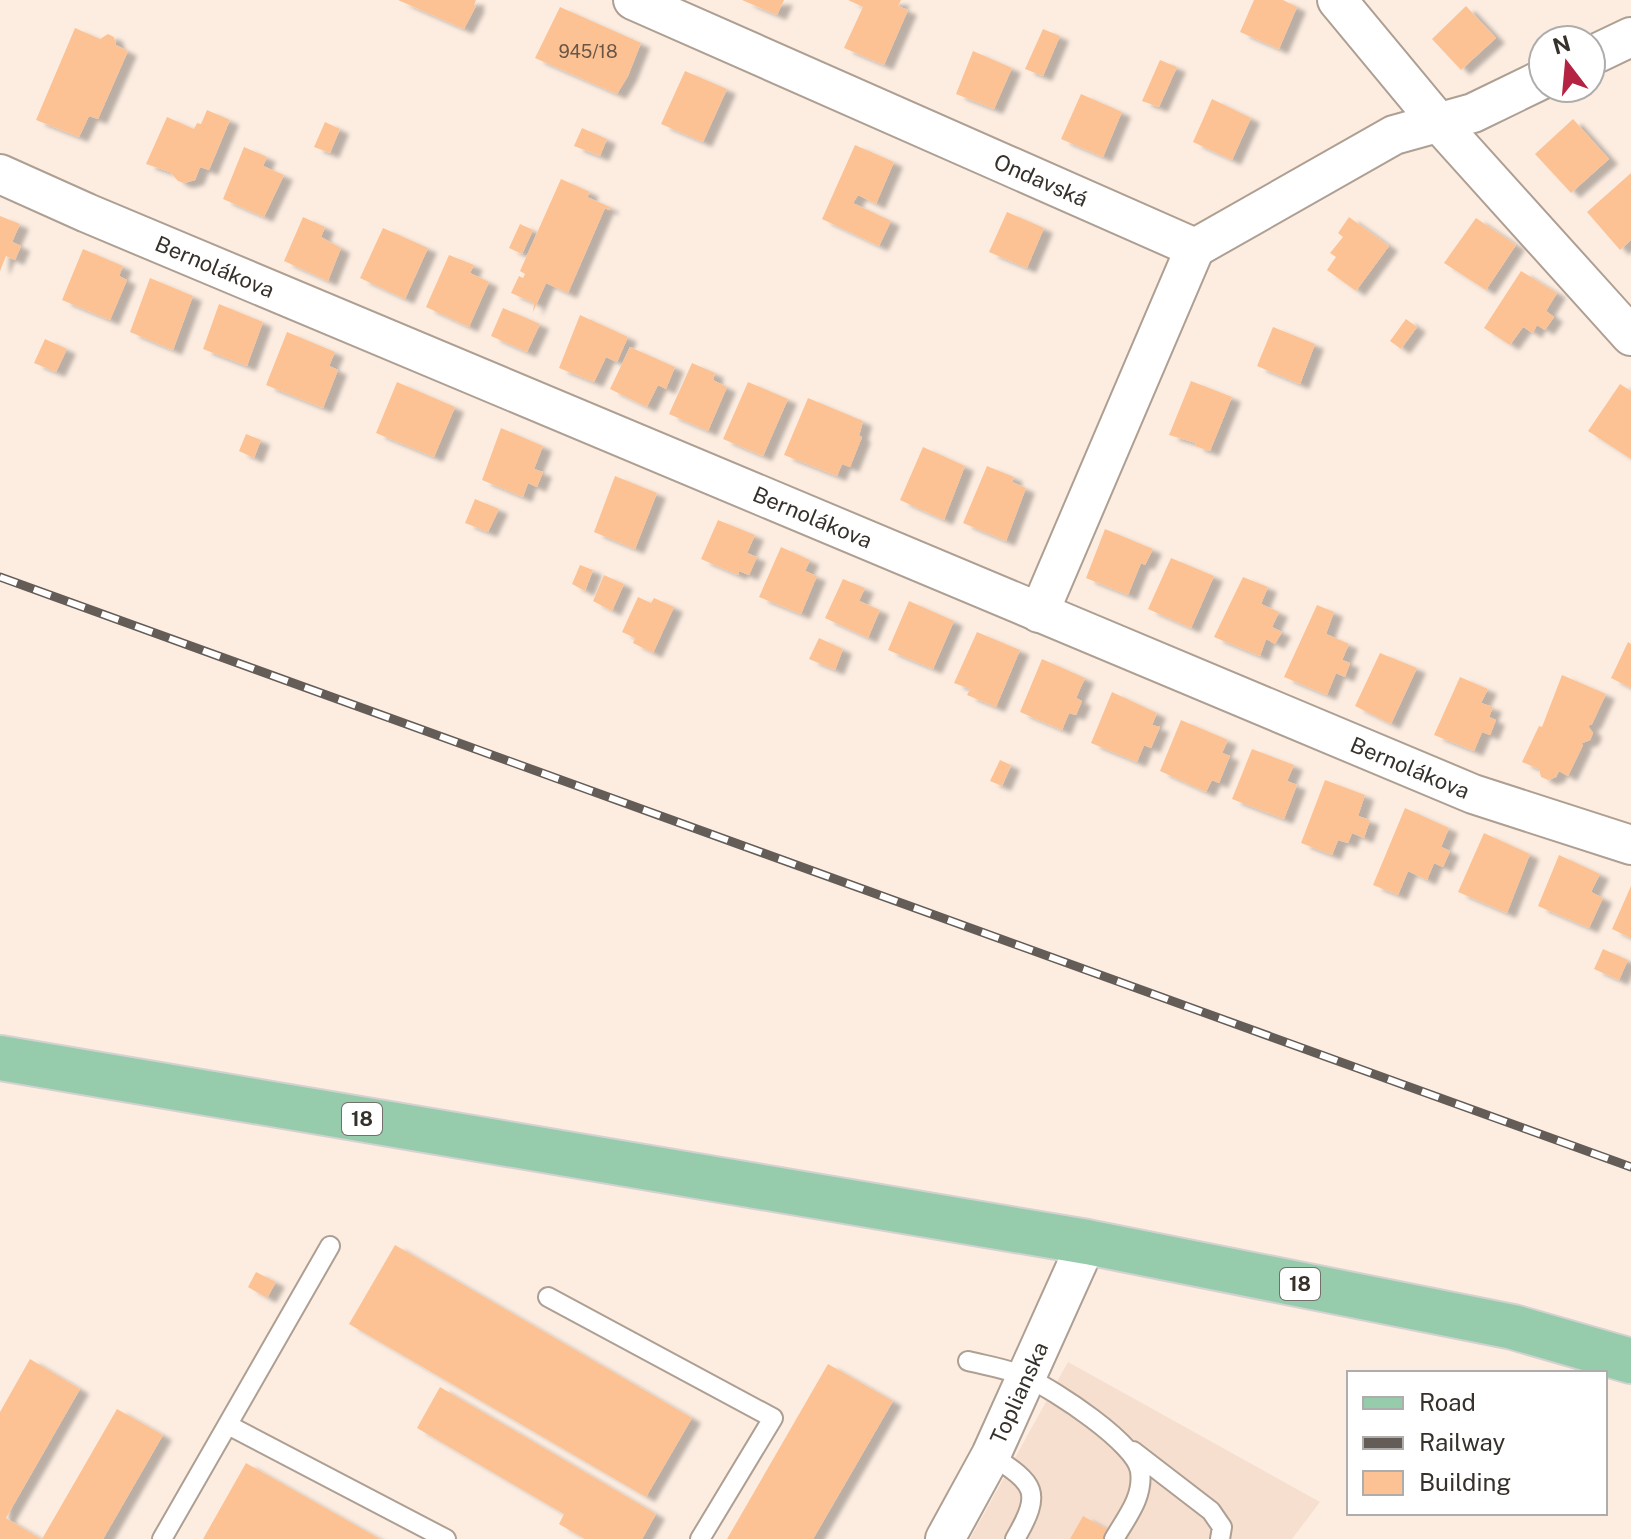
<svg xmlns="http://www.w3.org/2000/svg" width="1631" height="1539" viewBox="0 0 1631 1539" font-family="'Public Sans',sans-serif">
<style>
.built{fill:#f6dfce}
.building{fill:#fdc294;filter:url(#shadow)}
.lines{fill:none;stroke-linecap:round;stroke-linejoin:round}
.lane-casing{stroke:#ae9f93;stroke-width:22}
.street-casing{stroke:#ae9f93;stroke-width:42}
.primary-casing{stroke:#d3d2d1;stroke-width:48}
.lane{stroke:#fff;stroke-width:18}
.street{stroke:#fff;stroke-width:38}
.primary{stroke:#96cbac;stroke-width:44}
.rail-casing{stroke:#645c56;stroke-width:9}
.rail{stroke:#fff;stroke-width:6;stroke-dasharray:18;stroke-linecap:butt}
.labels{text-anchor:middle;dominant-baseline:central;stroke-width:6;stroke-linejoin:round;paint-order:stroke}
.number-label{font-size:18px;fill:#685546}
.shield{fill:#fff;stroke:#736f6b;stroke-width:2}
.shield-label{font-size:20px;font-weight:bold;fill:#37312c}
.street-label{font-size:22px;fill:#37312c;stroke:#fff}
</style>
<defs>
<filter id="shadow"><feDropShadow dx="9" dy="5" stdDeviation="2" flood-color="#0004"/></filter>
</defs>
<rect width="100%" height="100%" fill="#fdede1"/>
<path class="built" d="M1068,1362L1320,1502L1292,1539H970Z"/>
<path class="building" d="M398,0H476L474,5L476,6L464,29Z
M742,0H784L777,15Z
M848,0H901L898,6L908,10L884,65L844,48L863,7Z
M1254,0H1283L1297,7L1279,49L1240,32Z
M1466,6L1496,38L1461,70L1432,39Z
M560,7L641,43L628,76L617,94L535,58Z
M75,28L100,39L108,34L114,37L116,45L128,51L98,119L89,116L79,137L36,120Z
M1043,29L1060,36L1043,76L1025,69Z
M973,51L1012,68L994,109L956,94Z
M1160,60L1177,67L1159,107L1142,101Z
M685,71L727,89L703,142L661,124Z
M1081,94L1122,112L1103,157L1061,139Z
M1212,99L1251,118L1232,160L1193,142Z
M207,110L230,120L209,170L200,167L195,180L184,183L178,181L170,172L146,164L167,117L194,129L197,123L201,124Z
M1573,119L1609,159L1571,193L1535,154Z
M325,122L340,129L330,153L314,147Z
M582,128L607,139L600,156L574,146Z
M855,145L894,162L876,204L858,195L853,203L891,221L879,246L822,219Z
M244,147L267,157L263,166L284,175L264,217L223,199Z
M1631,173V240L1620,250L1587,212Z
M561,179L590,192L587,197L610,207L609,210L605,208L568,293L546,283L533,312L534,303L511,293L519,276L523,278L525,274L520,271Z
M1007,212L1044,228L1027,268L989,252Z
M0,216L20,224L12,242L21,246L15,260L6,256L0,271Z
M303,217L325,227L321,237L341,248L328,281L284,261Z
M1349,217L1389,246L1356,291L1327,270L1336,257L1330,253L1343,237L1338,233Z
M1476,218L1516,245L1486,290L1444,263Z
M520,224L533,230L522,254L509,248Z
M383,228L428,248L405,299L360,278Z
M83,249L123,266L119,276L127,280L110,320L62,300Z
M449,255L474,265L470,273L489,282L469,327L426,307Z
M1521,271L1557,293L1546,311L1554,317L1545,330L1537,325L1533,333L1523,327L1510,345L1484,328Z
M150,278L193,296L173,350L130,332Z
M219,304L263,322L247,366L203,349Z
M503,308L540,324L527,352L491,336Z
M580,315L628,337L617,362L606,357L594,382L559,368Z
M1406,319L1417,327L1401,349L1390,341Z
M1273,327L1315,344L1300,384L1257,366Z
M287,332L335,352L329,366L338,370L323,408L266,385Z
M45,339L67,349L56,372L34,363Z
M630,347L675,367L666,389L658,385L647,407L610,389Z
M692,363L715,373L713,380L727,387L708,431L669,414Z
M1191,381L1232,397L1210,451L1195,446L1196,443L1169,435Z
M397,382L455,407L434,457L376,433Z
M748,382L788,399L763,456L723,439Z
M1620,384L1631,391V459L1588,431Z
M808,398L863,421L859,436L862,437L850,467L842,464L837,476L784,455Z
M501,428L543,446L534,469L543,472L537,487L528,483L523,497L482,480Z
M246,434L261,440L254,458L239,451Z
M923,447L965,466L944,520L900,500Z
M987,466L1014,477L1012,482L1026,488L1006,541L963,523Z
M615,476L657,493L635,549L594,532Z
M475,499L499,509L488,532L465,523Z
M718,520L755,535L747,553L757,557L749,575L739,571L738,575L701,559Z
M1105,529L1153,549L1145,565L1141,563L1128,595L1086,578Z
M781,547L810,560L805,571L817,576L801,614L759,597Z
M1171,558L1214,576L1191,628L1148,609Z
M580,565L593,570L585,591L572,584Z
M604,575L624,584L612,611L593,601Z
M1243,577L1268,587L1261,604L1279,612L1272,627L1282,632L1275,644L1266,639L1260,656L1214,637Z
M843,579L865,588L859,601L880,610L868,638L825,618Z
M638,597L651,603L654,598L674,607L653,653L633,643L635,638L622,632Z
M909,601L954,621L933,669L888,650Z
M1317,605L1334,612L1326,634L1349,644L1342,660L1350,663L1345,677L1336,673L1327,695L1284,677Z
M977,632L1020,650L996,707L967,695L970,689L954,683Z
M819,638L843,649L835,670L809,659Z
M1628,642L1631,644V688L1611,678Z
M1380,653L1417,668L1391,724L1355,706Z
M1042,659L1085,678L1076,698L1082,701L1076,715L1069,713L1062,730L1020,712Z
M1562,675L1606,694L1592,724L1588,726L1593,733L1590,740L1580,744L1583,745L1568,776L1559,771L1556,777L1548,780L1541,777L1539,769L1522,762L1539,726L1542,727Z
M1460,677L1488,689L1481,703L1493,707L1489,717L1496,720L1490,735L1482,732L1474,751L1434,735Z
M1112,692L1157,713L1152,725L1160,727L1151,748L1144,745L1137,762L1091,743Z
M1181,720L1228,740L1222,753L1230,756L1219,783L1212,780L1206,792L1160,771Z
M1252,749L1294,765L1287,781L1297,785L1284,819L1232,799Z
M1000,760L1011,765L1002,786L990,781Z
M1325,780L1365,795L1358,816L1370,820L1364,838L1352,833L1348,843L1338,840L1332,855L1301,843Z
M1405,808L1449,828L1441,847L1450,851L1443,867L1434,863L1427,880L1408,871L1398,895L1373,885Z
M1484,833L1530,854L1507,913L1458,892Z
M1559,855L1600,874L1591,892L1603,898L1589,928L1538,906Z
M1631,886V938L1612,929Z
M1603,949L1628,960L1619,980L1594,969Z
M395,1245L692,1418L646,1497L349,1324Z
M256,1272L276,1282L267,1298L248,1287Z
M30,1359L80,1389L6,1518L41,1539H0V1412Z
M828,1364L893,1401L813,1539H727Z
M440,1387L656,1514L642,1539H585L559,1524L564,1514L417,1428Z
M117,1409L163,1435L103,1539H42Z
M246,1463L380,1539H203Z
M1083,1516L1124,1539H1070Z"/>
<g class="lines">
<defs>
<path id="lane" d="M548,1297L773,1418L700,1539
M968,1361C988,1366 1010,1369 1028,1378C1054,1390 1136,1443 1140,1471C1144,1497 1126,1518 1114,1539
M228,1425L446,1539
M1133,1451L1211,1511L1222,1527L1220,1539
M991,1455C1035,1484 1043,1491 1015,1539
M162,1539L330,1246"/>
<g id="street">
<path id="s1" d="M633,0L1195,248L1394,135L1473,113L1543,79"/>
<path d="M1337,0L1439,123L1631,336"/>
<path d="M1591,56L1631,37"/>
<path id="s2" d="M0,174L87,213L1473,794L1631,845"/>
<path d="M1039,613L1195,248"/>
<path id="s3" d="M945,1539L991,1455L1087,1242"/>
</g>
<path id="primary" d="M0,1058L1087,1242L1513,1327L1631,1361"/>
</defs>
<use href="#lane" class="lane-casing"/>
<use href="#street" class="street-casing"/>
<use href="#primary" class="primary-casing"/>
<use href="#lane" class="lane"/>
<use href="#street" class="street"/>
<use href="#primary" class="primary"/>
<defs>
<path id="rail" d="M0,577L1631,1167"/>
</defs>
<use href="#rail" class="rail-casing"/>
<use href="#rail" class="rail"/>
</g>
<g class="labels">
<g class="number-label">
<text x="588" y="51">945/18</text>
</g>
<g class="shield">
<rect x="342" y="1103" width="40" height="32" rx="6"/>
<rect x="1280" y="1268" width="40" height="32" rx="6"/>
</g>
<g class="shield-label">
<text x="362" y="1119">18</text>
<text x="1300" y="1284">18</text>
</g>
<g class="street-label">
<text stroke="none"><textPath href="#s1" startOffset="446">Ondavská</textPath></text>
<text stroke="none"><textPath href="#s2" startOffset="234">Bernolákova</textPath></text>
<text stroke="none"><textPath href="#s2" startOffset="882">Bernolákova</textPath></text>
<text stroke="none"><textPath href="#s2" startOffset="1530">Bernolákova</textPath></text>
<text stroke="none"><textPath href="#s3" startOffset="164">Toplianska</textPath></text>
</g>
</g>
<rect x="1347" y="1371" width="260" height="144" fill="#ffffff" stroke="#afadab" stroke-width="2"/>
<rect x="1363" y="1397" width="40" height="12" fill="#96cbac" stroke="#afadab" stroke-width="2"/>
<text x="1419" y="1411" font-size="24" fill="#37312c">Road</text>
<rect x="1363" y="1437" width="40" height="12" fill="#645c56" stroke="#afadab" stroke-width="2"/>
<text x="1419" y="1451" font-size="24" fill="#37312c">Railway</text>
<rect x="1363" y="1471" width="40" height="24" fill="#fdc294" stroke="#afadab" stroke-width="2"/>
<text x="1419" y="1491" font-size="24" fill="#37312c">Building</text>
<g transform="translate(1567 64) rotate(344)"><circle r="38" fill="#ffffff" stroke="#afadab" stroke-width="2"/>
<path d="M0-6L14 30L0 20L-14 30Z" fill="#b42244"/>
<text y="-12" font-size="22" font-weight="bold" text-anchor="middle" fill="#37312c">N</text>
</g>
</svg>
